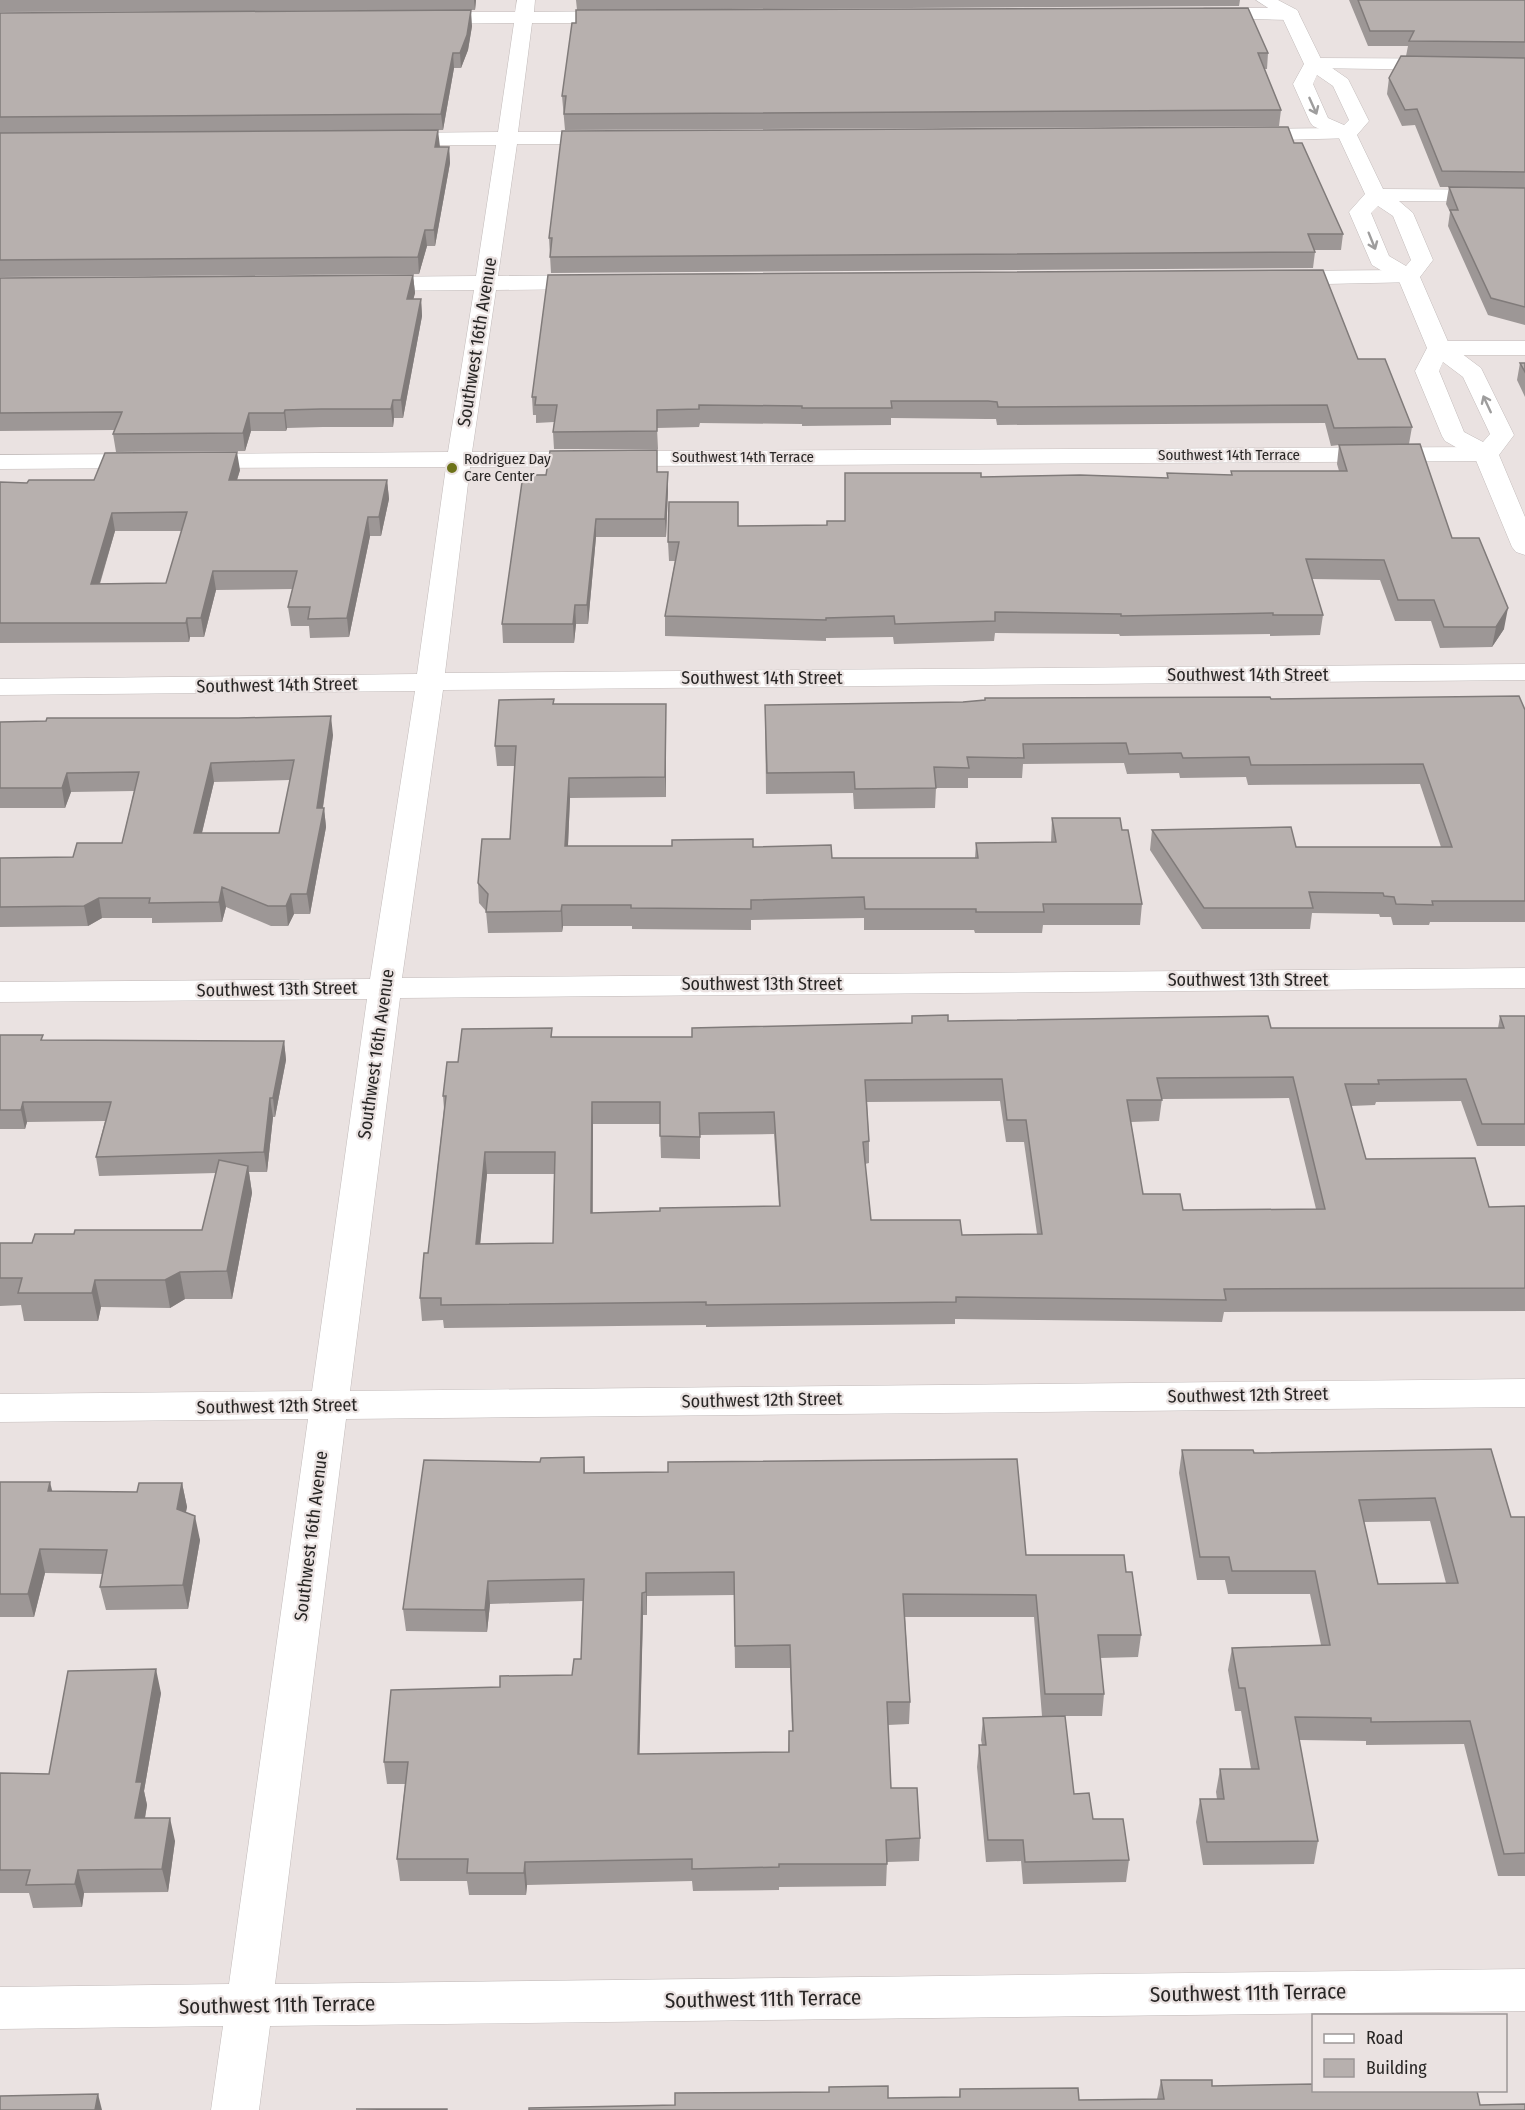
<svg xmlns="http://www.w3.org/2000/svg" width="1525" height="2110" viewBox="0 0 1525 2110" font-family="'Fira Sans Condensed',sans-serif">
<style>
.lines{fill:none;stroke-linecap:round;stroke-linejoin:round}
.street-casing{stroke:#c2bbba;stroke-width:1}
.secondary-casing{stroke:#c2bbba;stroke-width:1}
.street{fill:#fff;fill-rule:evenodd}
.secondary{fill:#fff;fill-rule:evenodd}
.wall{fill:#9d9796;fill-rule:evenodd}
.shaded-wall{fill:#807b7a}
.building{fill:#b7b0ae;stroke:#807b7a;stroke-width:1.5;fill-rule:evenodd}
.oneway{stroke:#9e9d9d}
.poi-dot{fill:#6d7219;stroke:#eae2e1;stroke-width:2}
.labels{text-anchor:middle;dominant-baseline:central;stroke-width:4.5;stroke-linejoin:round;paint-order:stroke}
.far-street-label{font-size:15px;fill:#282625;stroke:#eae2e1}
.far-poi-label{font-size:15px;fill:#282625;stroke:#eae2e1;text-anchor:start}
.street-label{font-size:18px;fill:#282625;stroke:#eae2e1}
.near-street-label{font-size:21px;fill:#282625;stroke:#eae2e1}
</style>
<rect width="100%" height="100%" fill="#eae2e1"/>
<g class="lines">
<defs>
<path id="street" d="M517,0H535L534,12L622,11L629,13L631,17L629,21L622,23H532L518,132H607L614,134L617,138L614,142L607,144H517L498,276L592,275L600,277L603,282L600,287L592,289L496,290L472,452L1486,447L1495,449L1498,454L1495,459L1486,461L470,467L445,673L1525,664V680L443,690L402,978L1525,968V988L400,998L350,1391L1525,1379V1407L346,1419L275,1984L1525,1969V2011L270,2026L259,2110H211L223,2026L0,2029V1987L229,1984L308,1419L0,1422V1394L312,1391L367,999L0,1002V982L370,979L415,691L0,695V679L417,674L446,467L194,468L185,466L182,461L185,456L194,454L448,452L474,290L368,291L360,289L357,284L360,279L368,277L476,276L496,145H395L388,143L385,139L388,135L395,133L498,132L514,23L428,24L421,22L419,18L421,14L428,12H515Z
M1205,8H1290L1297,10L1299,14L1297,18L1290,20L1198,18L1196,14L1198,10Z
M1314,58L1525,59V71L1307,68L1304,64L1307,60Z
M1347,128L1354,130L1357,134L1354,138L1247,141L1240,139L1237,135L1240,131L1247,129Z
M1409,270L1417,272L1420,277L1417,282L1280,285L1272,283L1269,278L1272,273L1280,271Z
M1439,341H1525V355H1439L1431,353L1427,348L1431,343Z
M145,454L154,456L157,461L154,466L145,468L0,469V455Z"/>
<path id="secondary" d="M1256,0H1278L1297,10L1322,61L1348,79L1369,121L1357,135L1383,189L1525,190V202L1399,201L1413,213L1433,260L1420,277L1449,344L1481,368L1514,435L1499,455L1525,517V555L1516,552L1512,547L1475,458L1445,441L1442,436L1415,371L1427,348L1399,281L1372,265L1349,212L1365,194L1339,138L1313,126L1310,122L1293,84L1304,64L1282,17ZM1317,75L1333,86L1349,120L1344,125L1328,118L1313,84ZM1378,206L1393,216L1411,260L1406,266L1389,256L1371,213ZM1443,362L1463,377L1490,434L1483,442L1464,432L1439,371Z"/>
</defs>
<use href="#street" class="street-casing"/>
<use href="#secondary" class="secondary-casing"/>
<use href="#street" class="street"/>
<use href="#secondary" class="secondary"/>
</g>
<path class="wall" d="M0,0H476L475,10L0,12Z
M576,0H1240L1239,6L577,10Z
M1349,0H1525V325L1488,315L1448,226L1450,212L1446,204L1449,187H1440L1415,125L1402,126L1387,94L1389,78L1406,56L1408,46H1368Z
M0,13L472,26L468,50L461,68H454L443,130L0,133Z
M572,23L1268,53L1267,69H1264L1281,110L1279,126L565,130L562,96Z
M0,133L449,147L450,163L435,246H427L419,274L0,277Z
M1294,143L1343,234L1341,250H1314L1315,252L1313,268L551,273L549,238Z
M413,275L415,293L413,299H421L422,316L403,418H394L393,427H323L287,428L286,431H251L245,451L116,452L113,434L114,430L0,431V278Z
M1358,359L1412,427L1409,444L1452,538L1504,629L1492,647L1440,648L1431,621H1395L1380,580L1312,579L1323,615L1320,635L1270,636V634L1120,636L1119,634L995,633L994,641L894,644L893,637L826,638V641L665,636V616L675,561H669L668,542L738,526L827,525L845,521V473L981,477L1167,478V473L1231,475V471H1339L1337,464L1339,445L1331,446L1325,423L997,425L996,419H987L891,418V425L802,426V424L700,423L699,427L657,428L658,449H554L553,432L554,422L536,423V415H533L532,397Z
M1520,363H1525V397L1517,380Z
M240,470L237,480H387L389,499L381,536H370L349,637L310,638L309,626H291L288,607L293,589L216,590L204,637H190L189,642L0,643V482L27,483L94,480ZM115,531H182L166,583L100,584Z
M668,472V490L666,537H596L588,624H576L574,643H503L502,624L523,475Z
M554,699V704H666V797L570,798L568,846L753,847L832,858H975L976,843L1051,842L1052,818L1122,830L1142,904L1140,925H1043L1042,933H975L974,930H864V918L751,920V930L632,929V926H563L562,932L488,933L486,911L479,903L478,883L510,839L515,766H497L495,746Z
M1271,699L1525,710V922H1430L1429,925H1393L1391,917H1380L1379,914L1312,913L1310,929H1202L1150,850L1152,830L1296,847H1441L1420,784L1248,785L1246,777L1180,778L1179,773L1127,774L1124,763L1023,764L1022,778H968V788H936L935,808L854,809L853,793L766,794L765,705Z
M0,722L333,735L323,808H324L326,827L310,914H294L288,926H271L226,907L222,922L152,923V918H102L88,926L0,927V858L73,857L122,843L134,791L71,792L65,808H0ZM290,780L279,833H202L214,782Z
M912,1016L948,1021L1271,1028H1498L1500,1016H1525V1146H1477L1461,1101L1376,1102L1375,1105L1351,1106L1366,1159L1489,1207L1525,1206V1311L1224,1312L1222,1322L955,1319V1324L706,1327V1325L444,1328L443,1320L422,1321L420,1298L428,1253L444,1109L443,1096L458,1062L552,1037H692L912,1023ZM1289,1098L1316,1209L1183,1210L1143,1194L1131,1122L1159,1121L1162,1099ZM1000,1101L1006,1142H1024L1037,1234L962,1235L871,1220L865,1164L869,1163V1141L867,1102ZM593,1124H660L661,1158L700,1159V1135L774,1134L779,1206L660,1211L593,1213ZM487,1174H554L553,1243L480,1244Z
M0,1035L44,1040L284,1041L286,1060L275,1117H273L267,1172H249L252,1193L232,1299H185L170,1308L101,1307L98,1321H24L21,1305L0,1306V1243H32L74,1234L202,1230L216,1173L99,1176L96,1157L105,1121L27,1122L25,1129H0Z
M1182,1450L1254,1453L1511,1517H1525V1876H1498L1464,1744L1366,1745V1741L1299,1740L1318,1841L1314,1864L1203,1865L1196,1822L1200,1799H1217L1216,1792L1220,1769H1251L1241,1711H1235L1228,1670L1232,1648L1321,1645L1310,1594H1228L1225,1580H1197L1179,1473ZM1430,1521L1446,1583L1378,1584L1364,1522Z
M584,1457L585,1473L1026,1555L1126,1572L1141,1635L1138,1657L1100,1658L1104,1694L1102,1716H1042L1034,1617H905L910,1702L909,1724L888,1725L891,1788L920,1838L919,1861L887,1862L886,1886L779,1887V1890L693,1891L692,1881L527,1885L526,1895H469L467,1881H400L397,1859L405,1784H387L384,1762L500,1687L572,1675L581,1659L583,1601L490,1604L487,1632L406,1631L403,1609L540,1462ZM734,1595L735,1668H790L792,1731H789L788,1752L639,1754L643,1615H647V1596Z
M0,1482L52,1491L137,1492L182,1483L187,1507L186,1512L200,1540L188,1609L106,1610L100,1587L103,1574L45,1573L34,1617H0Z
M161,1693L144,1791L147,1805L145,1818L175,1841L168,1892L84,1893L82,1907L33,1908L29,1893H0V1773L49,1774Z
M983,1718L1074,1794L1093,1819L1129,1860L1126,1882L1023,1884L1021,1861L986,1862L977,1767L979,1745H982L981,1740Z
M1161,2080L1212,2086L1480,2105L1525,2110L675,2105L888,2098L959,2097L960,2089L1079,2100L1157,2099Z"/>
<path class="shaded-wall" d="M474,0H476L475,10Z
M471,10L472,26L468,50L461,68L460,53Z
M453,53L454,68L443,130L441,114Z
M438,130L440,147H435Z
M449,147L450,163L435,246L434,230Z
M425,230L427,246L419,274L418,257Z
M413,275L415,293L409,317L407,299Z
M421,299L422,316L403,418L401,400Z
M393,400L394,418L393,427L391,409Z
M285,410L287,428L286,431L284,413Z
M249,413L251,431L245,451L243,433Z
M237,452L240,470L231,499L229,480Z
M668,472V490L666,537L665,519Z
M387,480L389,499L381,536L379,517Z
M112,513L115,531L94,602L91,584Z
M368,517L370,536L349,637L347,618Z
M596,519V537L588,624L587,605Z
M213,571L216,590L204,637L201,618Z
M575,605L576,624L574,643L573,624Z
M1508,608L1504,629L1492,647L1496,627Z
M187,618L190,637L189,642L186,623Z
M666,704V797L665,777Z
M331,716L333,735L320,827L317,808Z
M211,763L214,782L197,853L194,833Z
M67,773L71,792L65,808L62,788Z
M569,778L570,798L567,867L565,846Z
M324,808L326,827L310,914L307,894Z
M222,887L226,907L222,922L219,902Z
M291,894L294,914L288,926L286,906Z
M99,898L102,918L88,926L84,906Z
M562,905L563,926L562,932L561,911Z
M284,1041L286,1060L275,1117L273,1098Z
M270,1098L273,1117L267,1172L264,1152Z
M23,1102L27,1122L25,1129L21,1110Z
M592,1102L593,1124L592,1235L591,1213Z
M485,1152L487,1174L478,1266L476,1244Z
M248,1166L252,1193L232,1299L227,1271Z
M180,1272L185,1299L170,1308L165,1280Z
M95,1280L101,1307L98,1321L92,1293Z
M50,1482L56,1506L48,1491Z
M182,1483L187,1507L181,1532L177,1509Z
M195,1516L200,1540L188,1609L183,1585Z
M40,1549L45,1573L34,1617L28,1594Z
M646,1573L647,1596V1615L646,1592Z
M488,1581L490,1604L487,1632L485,1610Z
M642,1593L643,1615L639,1776L638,1754Z
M156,1669L161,1693L144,1791L147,1805L141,1841L135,1818L136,1782Z
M170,1818L175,1841L168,1892L162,1869Z
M525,1862L527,1885L526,1895L524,1873Z
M78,1870L84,1893L82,1907L75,1884Z
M98,2094L102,2110H95Z"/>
<path class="building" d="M1358,0H1525V42L1409,41L1414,31H1370Z
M1248,8L1268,53H1258L1281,110L564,114L566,96H562L572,23H576V10Z
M471,10L467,35L460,53H453L441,114L0,117V13Z
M1401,56L1525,58V172L1442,171L1417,109L1405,110L1389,78Z
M1288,127L1294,143H1302L1343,234H1308L1315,252L550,257L552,238H549L562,131Z
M438,130L435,147H449L434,230H425L418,257L0,260V133Z
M1449,187L1525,188V307L1491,298L1450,210H1458Z
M1323,270L1358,359H1385L1412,427L1334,428L1327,405L998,407L997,402L988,401H891L892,408H802V406L699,405V409L657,410V431L553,432L557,405H535L536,397H532L548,275Z
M413,275L407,299H421L401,400H393L391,409H321L285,410L284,413H249L243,433L113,434L122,412L0,413V278Z
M1520,363H1525V372Z
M1420,444L1452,538H1479L1508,608L1496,627H1444L1434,600H1398L1384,560L1306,559L1323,615H1273V613L1121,616V614L995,612V621L895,624L894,616L826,618V620L665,616L679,542H668L669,502H738V526L827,525V521H845V473H981V477L1080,475L1168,478L1167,473L1232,475L1231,471H1347L1339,445Z
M657,450V472H668L665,519H596L587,605H575L573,624H502L523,475H546L550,451Z
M237,452L229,480H387L379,517H368L347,618L308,619L310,607H288L297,571H213L201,618H187L186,623H0V482L27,483L29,480H94L105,453ZM187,512L166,583L91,584L112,513Z
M1519,696L1525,710V901H1432L1433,905L1396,904L1394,897L1384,896L1383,893L1309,892L1313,908H1204L1152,830L1291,827L1296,847H1452L1423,764L1251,765L1249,757L1183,758L1181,753L1129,754L1126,743L1023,744L1024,758L967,757L969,768L934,767L936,788L855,789L854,772L767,773L765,705L963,702L985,700V698L1270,697L1271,699Z
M554,699L553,704H666L665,777L569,778L565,846H672V840L753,839V847L831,845L832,858H978L976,843L1056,842L1052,818H1120L1122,830H1128L1142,904H1043L1044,912H976V909H865L864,897L751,900V909L631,908V905H562L561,911L486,912L488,894L478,883L482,839H510L516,746H495L499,700Z
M331,716L317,808H324L307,894H291L286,906H268L222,887L219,902L149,903L150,898H99L84,906L0,907V858L73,857L77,843H122L139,772L67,773L62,788H0V722L46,721L47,718H238ZM294,760L279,833H194L211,763Z
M948,1015V1021L1268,1016L1271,1028H1504L1500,1016H1525V1124H1482L1466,1079L1378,1080L1379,1084H1345L1366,1159L1475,1158L1489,1207L1525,1206V1288L1224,1289L1226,1300L956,1297V1302L706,1305V1302L441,1305V1298H420L424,1253H428L446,1096H443L447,1062H458L462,1029L552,1028L551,1037H692V1028L912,1023V1016ZM1293,1077L1325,1209L1183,1210L1180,1194H1143L1127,1100H1162L1157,1078ZM1002,1079L1007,1120H1026L1042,1234L962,1235L960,1220H871L863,1142L869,1141L865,1080ZM592,1102H660V1136L700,1137L699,1113L774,1112L780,1206L660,1208V1211L591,1213ZM485,1152H555L553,1243L476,1244Z
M0,1035H43L41,1040L284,1041L273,1098H270L264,1152L96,1157L111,1102H23L21,1110H0Z
M219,1160L248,1166L227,1271L180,1272L165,1280H95L92,1293H18L22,1278H0V1243H32L35,1234H74L75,1230H202Z
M1491,1449L1511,1517H1525V1853L1504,1854L1470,1721L1371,1722V1718L1295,1717L1318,1841L1207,1842L1200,1799H1224L1220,1769H1259L1245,1688H1239L1232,1648L1330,1645L1315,1571H1232L1229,1557H1200L1182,1450H1253L1254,1453ZM1435,1498L1458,1583L1378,1584L1359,1500Z
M584,1457V1473L668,1472V1462L1017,1459L1026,1555H1124L1126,1572H1132L1141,1635H1098L1104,1694H1045L1036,1595L903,1594L910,1702H887L891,1788H917L920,1838L886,1840L887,1864H779V1867L692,1869V1859L525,1862L524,1873H467L468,1859H397L408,1762H384L391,1690L500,1687V1676L572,1675L574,1659H581L584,1579L488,1581L485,1610L403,1609L424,1460L540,1462L541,1458ZM734,1572L735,1646L790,1645L793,1731H789V1752L638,1754L642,1593L646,1592V1573Z
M0,1482H50L48,1491L137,1492L139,1483H182L177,1509L195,1516L183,1585L100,1587L107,1550L40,1549L28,1594H0Z
M156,1669L136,1782H142L135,1818H170L162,1869L78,1870L75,1884L26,1885L30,1870H0V1773L49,1774L68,1671Z
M1065,1716L1074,1794L1089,1793L1093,1819H1123L1129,1860L1025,1862L1023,1840H988L979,1745H986L983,1718Z
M1161,2080H1212V2086L1314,2084V2091H1477L1480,2105L1525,2104V2110H529V2108L675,2105V2093L829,2092V2087L888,2086V2098L960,2097V2089L1078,2088L1079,2100L1164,2099Z
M98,2094L95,2110H0V2096Z
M356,2109H447V2110Z"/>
<defs><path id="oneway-shaft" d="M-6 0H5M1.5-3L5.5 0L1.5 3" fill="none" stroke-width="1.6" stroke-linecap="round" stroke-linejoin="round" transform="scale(1.5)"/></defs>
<g class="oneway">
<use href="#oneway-shaft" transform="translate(1313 106) rotate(66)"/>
<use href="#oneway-shaft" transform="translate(1372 241) rotate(68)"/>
<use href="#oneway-shaft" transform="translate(1487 404) rotate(-115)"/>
</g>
<circle class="poi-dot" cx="452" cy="468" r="6"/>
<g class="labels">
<g class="far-street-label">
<text x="1229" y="455">Southwest 14th Terrace</text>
<text x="743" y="457">Southwest 14th Terrace</text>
</g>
<g class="far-poi-label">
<text x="464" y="459">Rodriguez Day<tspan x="464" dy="17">Care Center</tspan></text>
</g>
<g class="street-label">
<text transform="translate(477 342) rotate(-81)">Southwest 16th Avenue</text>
<text x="1248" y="675">Southwest 14th Street</text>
<text x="762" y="678">Southwest 14th Street</text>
<text transform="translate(277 685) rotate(-1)">Southwest 14th Street</text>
<text x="1248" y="980">Southwest 13th Street</text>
<text x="762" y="984">Southwest 13th Street</text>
<text transform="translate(277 989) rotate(-1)">Southwest 13th Street</text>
<text transform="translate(376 1054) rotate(-82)">Southwest 16th Avenue</text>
<text transform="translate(1248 1395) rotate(-1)">Southwest 12th Street</text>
<text transform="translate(762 1400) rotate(-1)">Southwest 12th Street</text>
<text transform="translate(277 1406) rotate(-1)">Southwest 12th Street</text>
<text transform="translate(311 1536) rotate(-83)">Southwest 16th Avenue</text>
</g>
<g class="near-street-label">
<text transform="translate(1248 1993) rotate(-1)">Southwest 11th Terrace</text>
<text transform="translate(763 1999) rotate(-1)">Southwest 11th Terrace</text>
<text transform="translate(277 2005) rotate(-1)">Southwest 11th Terrace</text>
</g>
</g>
<rect x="1312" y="2014" width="195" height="78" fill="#eae2e1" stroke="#9c9796" stroke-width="1.5"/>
<rect x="1324" y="2034" width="30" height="9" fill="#ffffff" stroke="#9c9796" stroke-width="1.5"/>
<text x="1366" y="2044" font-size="18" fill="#282625">Road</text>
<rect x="1324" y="2059" width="30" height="18" fill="#b7b0ae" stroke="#9c9796" stroke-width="1.5"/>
<text x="1366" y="2074" font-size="18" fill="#282625">Building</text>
</svg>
